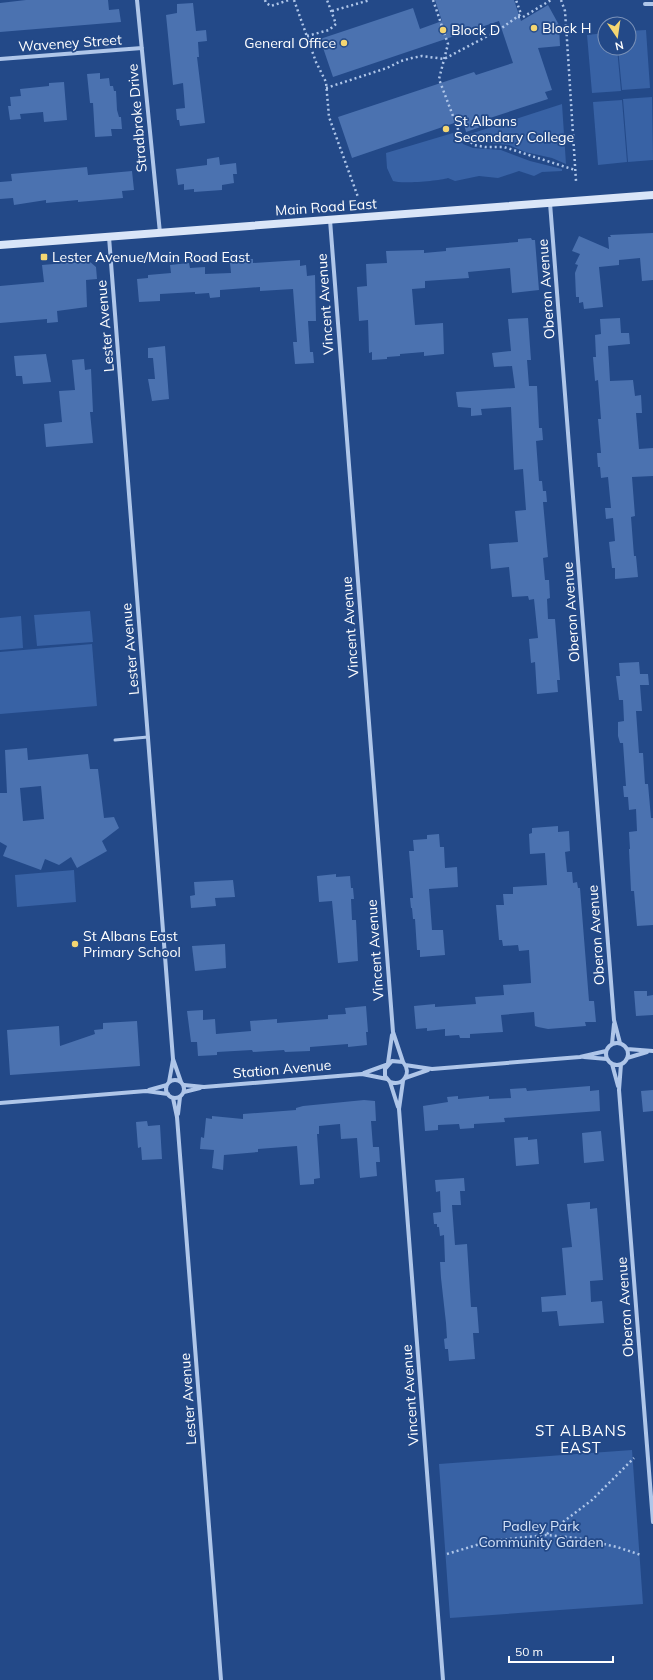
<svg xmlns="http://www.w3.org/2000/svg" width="653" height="1680" viewBox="0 0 653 1680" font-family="Mulish,sans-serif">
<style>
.green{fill:#3862a5}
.building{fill:#4b72b0;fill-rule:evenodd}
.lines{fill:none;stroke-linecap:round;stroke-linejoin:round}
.path{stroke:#afc6e9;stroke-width:2.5;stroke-dasharray:2 3;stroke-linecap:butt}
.lane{stroke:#afc6e9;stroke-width:3}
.street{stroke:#afc6e9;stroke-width:4}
.secondary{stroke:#d9e5f8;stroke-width:8}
.poi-dot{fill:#f4d672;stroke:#234988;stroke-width:1.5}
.labels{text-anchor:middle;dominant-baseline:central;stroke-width:3.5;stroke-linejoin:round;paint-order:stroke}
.poi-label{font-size:14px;fill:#fff;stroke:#234988;text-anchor:start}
.street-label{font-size:14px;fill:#fff;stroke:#234988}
.park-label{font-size:14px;fill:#d3e1f7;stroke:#234988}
.neighbourhood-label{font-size:15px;letter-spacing:1px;fill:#fff;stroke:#234988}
</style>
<rect width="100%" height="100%" fill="#234988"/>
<path class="green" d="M646,30L650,88L622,90L618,48H629V31Z
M605,33V48H617L621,91L592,93L587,35Z
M652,97L653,160L628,162L623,99Z
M622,100L627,162L598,165L593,102Z
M562,104L566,164L552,158L525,152L509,145L478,142L470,134Z
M453,133L458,136L463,144L473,148L501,150L530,161L562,169V171L542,172L534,176L519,171L498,178L479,176L455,181L448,178C439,181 401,184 393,181L387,168L386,153Z
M90,611L93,642L37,646L34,615Z
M21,616L23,648L0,650V618Z
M92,644L97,706L0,714V652Z
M74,870L76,902L17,907L15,875Z
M632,1450L643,1604L450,1618L439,1464Z"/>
<path class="building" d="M26,0H108L109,10L119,9L121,22L0,32V3Z
M435,0H514L521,21L548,5L559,25L560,46L538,48L552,90L545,92L548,99L490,118L492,123L466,132L463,120L352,158L338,117L474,72L476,75L513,63L499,21L333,77L320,39L413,8L420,29L442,21Z
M193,3L196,31L206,30L207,41L198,42L199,57H197L205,123L180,126L179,120H177L176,109L185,108L183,83L173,85L166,15L177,13V4Z
M100,73V79L109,78L110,86H113L114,91H116L117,110L119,117H121L122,129H111L112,136L95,137L93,103H90L87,74Z
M64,82L67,120L44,122L43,112L20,114L21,119L10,120L8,106H11L10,97L21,96L20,89L49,86V83Z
M219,157L220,165L236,163L237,174H233L234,183L222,185V190L194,192V189L184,190V184L178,185L176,169L207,165V159Z
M87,167L88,175L132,171L134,190L122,191L123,198L78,202V200L46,203V200L14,205L13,198L0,199V182L12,181L11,174Z
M653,233V280L642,281L640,258L619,260V265L599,267L603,307L584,309L583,302L579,303V297H576L575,273L578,265L575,264L580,254L572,251L579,236L609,249L608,237H611L610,235Z
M531,238L532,240H535L539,290L512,293L510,268L468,272L469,278L425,281V288L412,289L415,325L443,323L444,354L424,356V352L400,354V356L387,357V359L372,360V352L369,353L368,320L359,321L357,287L367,286L366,264L387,263L386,251L424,250V253L446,251V248L518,242V239Z
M241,259H253V263L300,260V266L306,265L307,276L315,275L316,321H308L310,352H313L314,363L295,364L293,342H297L293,289L260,291V287L220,290V297L210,298L209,293L195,294V292L160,294V301L139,302L137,279L148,278V275L171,273L170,265L189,263L190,268L205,267V274L231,273L230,263L241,262Z
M89,261L96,267L97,279L86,280L87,307L57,311L58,322L47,323V319L0,323V286L44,282L42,265Z
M528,318L531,360H527L529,386H537L539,428H542L543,440L536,441L539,481H542L543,491H546L547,502H543L548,557L543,558L545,580H549L550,598L547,599L548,619H555L560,680H557L558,692L537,694L535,662L531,663L529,639L538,638L534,599L529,600L528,596L512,597L509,567L491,569L489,544L518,542L515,511L526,510L523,469L514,470L511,407L481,409L482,415L471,416V408L458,407L456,392L515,388L512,366L494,367L492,353L511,351L508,319Z
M620,318L621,333H629L630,344L608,346L610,381L633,380L635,396L641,395L642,413H636L639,449L653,448V476L632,477L635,516L631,517L634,556H636L638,577L615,579V568H612L609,542L615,541L613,518L606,519L605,508H611L608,477L601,478L600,467H598L597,453H601L598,419H601L598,380L595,381L593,357H596L595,335L601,334L600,319Z
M165,346L169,399L152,401L148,379H155L153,358H148V348Z
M46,354L51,382L23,384L22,376H16L14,356Z
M84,359L85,370L91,369L93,412H90L93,443L46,447L44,424L62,422L59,391L75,390L72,360Z
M639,662L640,674H648L649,685H640L642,711H636L639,753H643L645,784H648L651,818H653V925L637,926L634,891H631L629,849H630L629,832L637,831L636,809L629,810L628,797H624L623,786H626L623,743H620L618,736V722L624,721L623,700H619L616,676H620L619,663Z
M27,748L28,760L88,754L90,769H98L104,818L114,817L119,828L102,841L107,851L77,868L71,857L59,865L45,859L41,870L3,856L7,846L0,842V793H7L5,750ZM41,786L44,819L23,821L20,788Z
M558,826V832L569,831L570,851L565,852L567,872H572L573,883L577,882L578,888H580L589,1001H594L596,1022H585L586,1026L548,1029L538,1027L535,1026L534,1012L501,1015L503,1032L470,1034V1038H460L459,1035L445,1036V1029L427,1031V1028L416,1029L414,1006L435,1004V1007L476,1004L475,997L504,995L503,985L531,983L529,950L519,951L518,945L503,946L502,940H499L496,905H504L503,894H513V887L547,885L545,853L530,854L529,834L532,833V828Z
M439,834L440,847H444L445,868L457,867L458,887L429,889L432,930H443L445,955L420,957V950H417L415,919H413L412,908H411L410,898H413L409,851H414L413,840L427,839V835Z
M336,874V877L350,876L351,888H353L354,899H351L352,920H356L358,961L338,963L332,901L319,902L317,876Z
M233,880L235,897L215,898L216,906L191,908L190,896L195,895L194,882Z
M225,944L226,968L195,971L192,946Z
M634,991H647V996L653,995V1015L636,1016Z
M366,1006L368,1032H366L367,1045L348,1047V1044L310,1047V1051L285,1052L284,1050L253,1052L252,1050L217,1052V1055L198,1056L197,1042H191L187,1011L203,1010V1020L215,1019L216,1034L251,1031L250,1021L277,1019V1023L328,1019V1015L346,1014L345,1008Z
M137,1021L140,1066L10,1075L7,1030L59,1026L60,1046L95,1034L94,1030L103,1029V1023Z
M590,1086V1091L599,1090L600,1111L504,1118L505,1122L474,1124V1128L460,1129L459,1124L438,1125V1130L425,1131L423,1106L448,1102L447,1097L458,1096V1099L489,1096V1099L511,1098L510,1089L526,1088L527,1091Z
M653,1090V1111L643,1112L641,1091Z
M364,1100L375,1101L376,1121H371L373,1147H379L380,1162H376L377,1176L360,1178L357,1138L341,1139L340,1124L319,1126V1134H317L320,1178L314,1179V1184L300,1185L297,1146L258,1149V1152L224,1155L223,1170L212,1168L214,1150L200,1149L201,1137L204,1138L206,1118L212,1119V1116L243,1119V1114L296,1110V1108L303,1106Z
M147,1121L148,1126L160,1125L162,1159L142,1160L141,1147L138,1148L136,1122Z
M601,1131L604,1161L584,1163L582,1133Z
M528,1137V1140L537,1139L539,1164L516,1166L514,1138Z
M464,1178L465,1191H460L461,1205H452L455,1245L467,1244L471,1307H477L479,1333H473L475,1359L449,1361L448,1349H445L444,1339L447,1338L446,1323L441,1278L440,1262H445L444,1235L440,1236L439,1227H437V1224H434L433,1213L441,1212L440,1191L436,1192L435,1180Z
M590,1202V1209L597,1208L603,1280L590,1281L591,1302L602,1301L604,1323L559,1326L557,1311L542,1312L541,1297L566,1295L562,1248L572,1247L567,1204Z"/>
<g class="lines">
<path class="path" d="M265,0L266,3L271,6L289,0
M294,0L316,62L326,82L329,117L358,197
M433,0L448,44L439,79L459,132L474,145L485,147H504L575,170
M561,0L565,11L567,40L576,181
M332,11L370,0
M518,17H523L551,0
M307,36L329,30L336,24L327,0
M326,88L387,68L401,61L412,58L422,56L444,59L499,30L521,14L516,0
M547,1534L592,1500L634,1458
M447,1554L490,1541L546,1535L577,1538L617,1547L641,1555"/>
<path class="lane" d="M115,740L148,737"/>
<path class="street" d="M137,0L160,233
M645,4H653
M0,59L142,48
M550,203L614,1020L620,1043
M330,220L393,1032L403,1062
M109,237L173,1059L181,1082
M606 1054a11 11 0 1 1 22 0a11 11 0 1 1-22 0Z
M612,1044L614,1024
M627,1049L653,1051
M584,1057L607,1059
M627,1058L647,1052
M388,1063L392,1035
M612,1064L618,1086
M621,1064L619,1090L653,1522
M405,1065L432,1069L580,1057L606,1051
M364,1073L386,1065
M405,1078L428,1070
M166 1089a9 9 0 1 1 18 0a9 9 0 1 1-18 0Z
M403,1081L399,1109L443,1680
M169,1082L173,1060
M390,1082C404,1087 412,1072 403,1062L392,1061L385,1069V1076L390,1082L398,1107
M184,1085L204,1087L362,1074L387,1079
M149,1090L167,1085
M184,1092L200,1088
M173,1098L177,1117L221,1680
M0,1103L146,1091L168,1094
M178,1114L180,1097"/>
<path class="secondary" d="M0,245L653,195"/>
</g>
<g class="poi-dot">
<circle cx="534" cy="28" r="4"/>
<circle cx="443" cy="30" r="4"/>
<circle cx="344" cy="43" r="4"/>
<circle cx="446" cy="129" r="4"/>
<rect x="40" y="253" width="8" height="8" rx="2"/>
<circle cx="75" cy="944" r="4"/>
</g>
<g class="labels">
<g class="poi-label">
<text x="542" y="28">Block H</text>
<text x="451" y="30">Block D</text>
<text x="336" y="43" text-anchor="end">General Office</text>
<text x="454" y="121">St Albans<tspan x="454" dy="16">Secondary College</tspan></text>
<text x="52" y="257">Lester Avenue/Main Road East</text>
<text x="83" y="936">St Albans East<tspan x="83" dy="16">Primary School</tspan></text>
</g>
<g class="street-label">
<text transform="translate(70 43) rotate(-4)">Waveney Street</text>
<text transform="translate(137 118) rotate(-95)">Stradbroke Drive</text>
<text transform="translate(326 207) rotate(-4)">Main Road East</text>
<text transform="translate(546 289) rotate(-94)">Oberon Avenue</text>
<text transform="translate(325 304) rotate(-94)">Vincent Avenue</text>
<text transform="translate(105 326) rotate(-95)">Lester Avenue</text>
<text transform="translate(571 612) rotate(-94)">Oberon Avenue</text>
<text transform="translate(350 627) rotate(-94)">Vincent Avenue</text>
<text transform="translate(130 649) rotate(-95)">Lester Avenue</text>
<text transform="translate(596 935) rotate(-94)">Oberon Avenue</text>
<text transform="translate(375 950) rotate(-94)">Vincent Avenue</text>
<text transform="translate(282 1069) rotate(-5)">Station Avenue</text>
<text transform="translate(625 1307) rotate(-94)">Oberon Avenue</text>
<text transform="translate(410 1395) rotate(-94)">Vincent Avenue</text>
<text transform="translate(188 1399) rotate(-94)">Lester Avenue</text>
</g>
<g class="park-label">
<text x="541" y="1526">Padley Park<tspan x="541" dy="16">Community Garden</tspan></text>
</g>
<g class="neighbourhood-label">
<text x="581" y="1430">ST ALBANS<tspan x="581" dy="17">EAST</tspan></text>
</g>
</g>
<g transform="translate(617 36) rotate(167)"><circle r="19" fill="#234988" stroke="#7b92b8"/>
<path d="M0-3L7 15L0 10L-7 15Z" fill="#f4d672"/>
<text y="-6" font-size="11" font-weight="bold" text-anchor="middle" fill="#ffffff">N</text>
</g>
<path d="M509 1656v6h104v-6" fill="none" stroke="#ffffff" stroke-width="2"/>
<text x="515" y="1656" font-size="12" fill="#ffffff" stroke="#234988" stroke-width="3" paint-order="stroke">50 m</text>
</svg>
